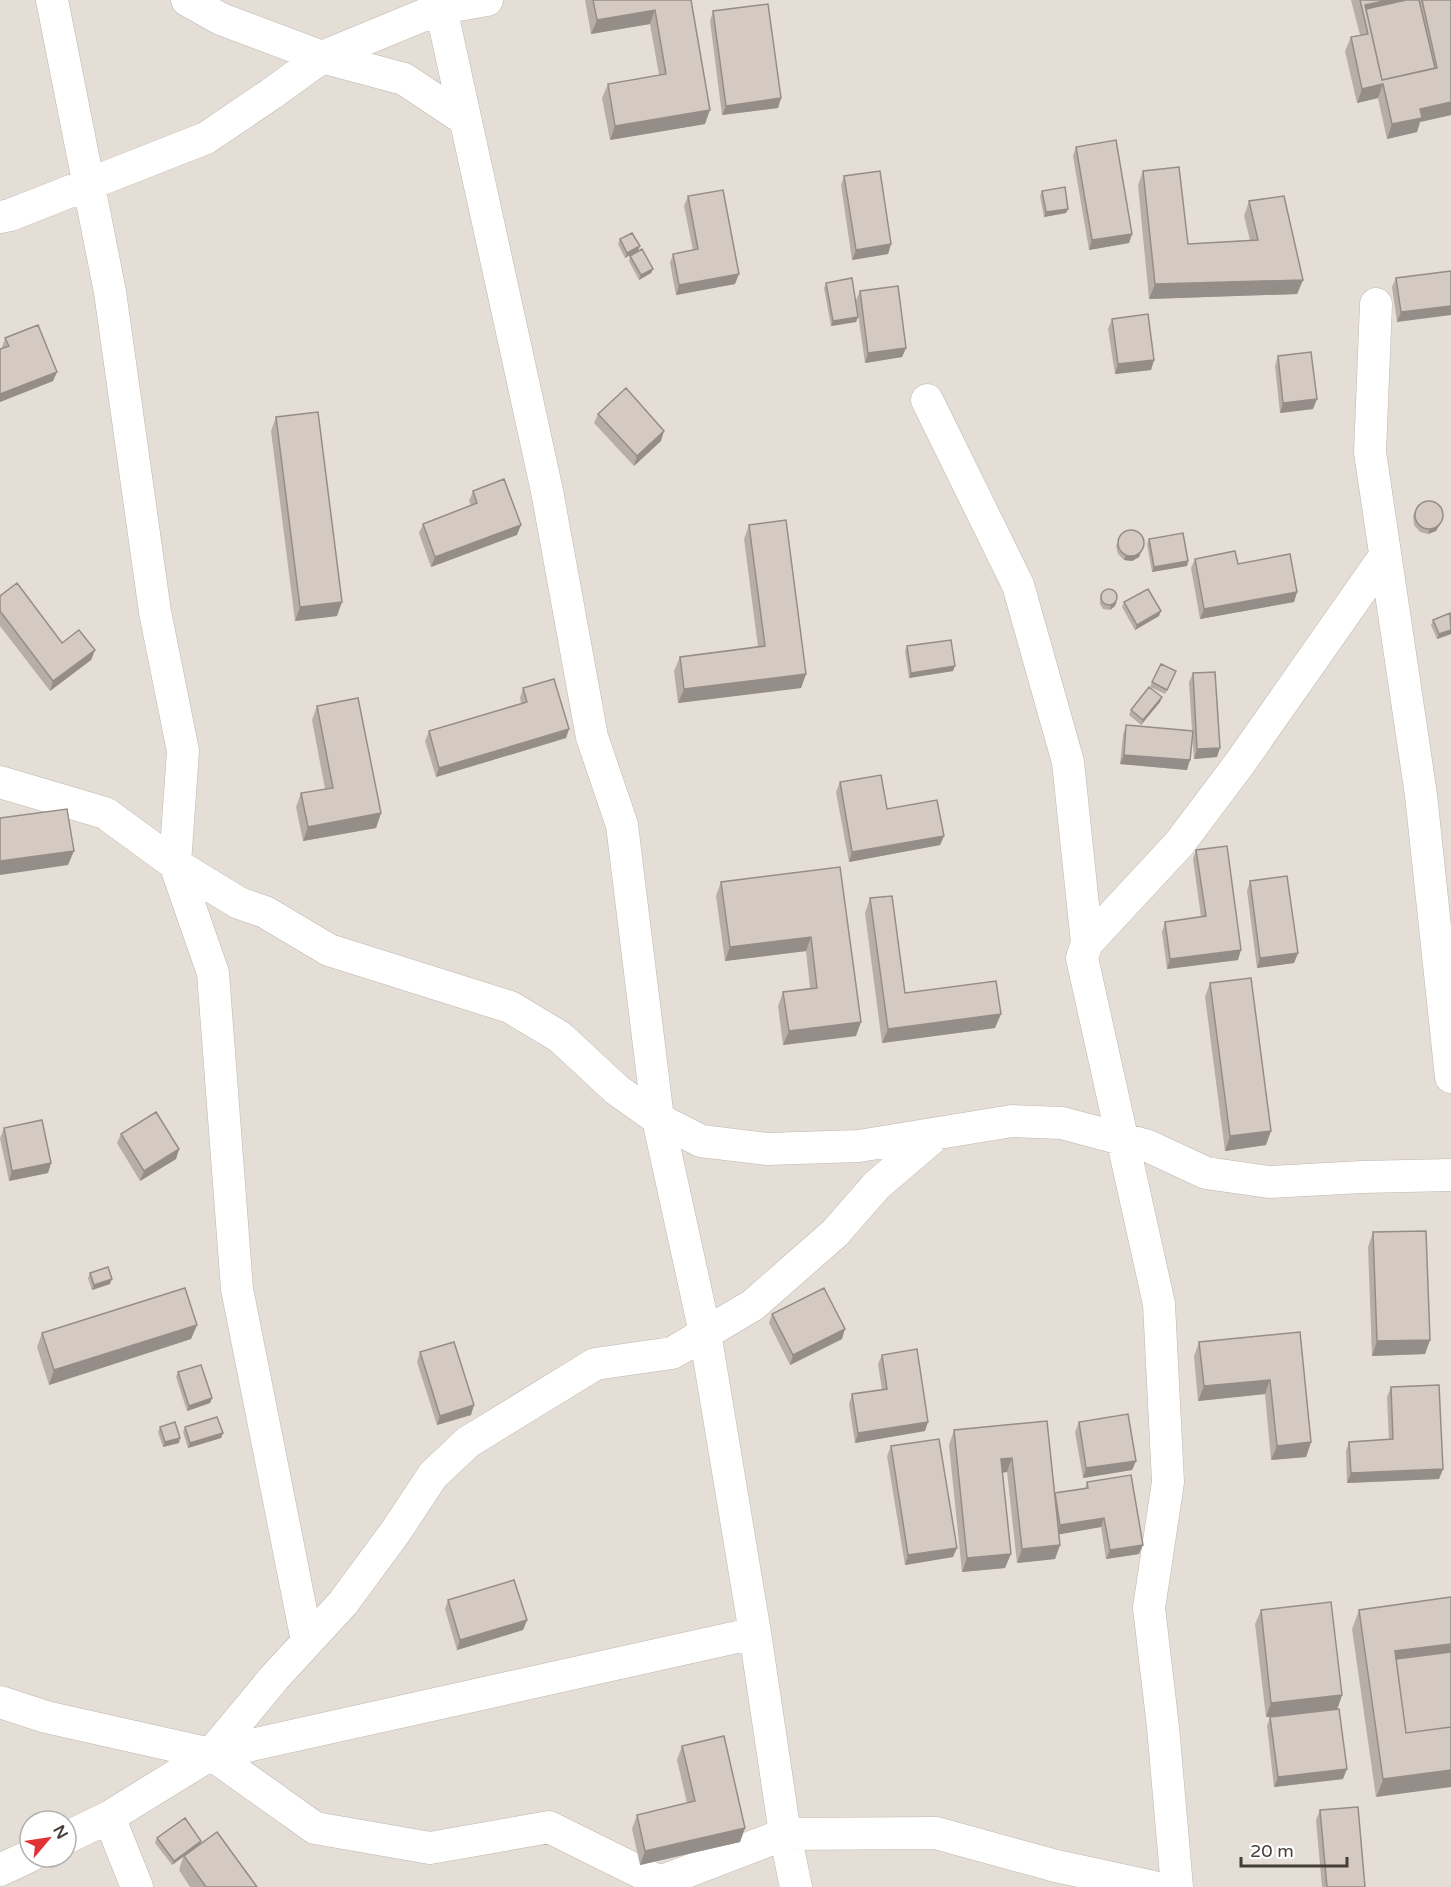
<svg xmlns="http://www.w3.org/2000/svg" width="1451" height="1887" viewBox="0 0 1451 1887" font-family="'Varela Round',sans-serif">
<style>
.residential{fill:#e5ded7;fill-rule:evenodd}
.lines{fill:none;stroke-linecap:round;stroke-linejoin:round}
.street-casing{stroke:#bfb6af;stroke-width:33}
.street{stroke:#fff;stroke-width:32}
.wall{fill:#b7aea7}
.shaded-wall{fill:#958d88}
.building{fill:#d5cac2;stroke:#958d88;stroke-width:1.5}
</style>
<rect width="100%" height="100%" fill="#f2ede8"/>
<path class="residential" d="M0,0H1451V1887H0ZM30,1821H66V1857H30Z"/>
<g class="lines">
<defs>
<path id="street" d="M52,0L110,292L155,612L183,751L175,864L213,973L237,1289L307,1641
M187,0L221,19L322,57L404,79L464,119
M441,0V8L547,491L592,737L622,825L658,1119L705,1333L755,1633L785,1834L796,1887
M0,217L10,215L206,138L271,94L322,57L441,8L487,0
M1376,304L1370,452L1421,795L1451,1077
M927,400L1018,585L1068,762L1087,943
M0,782L105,813L175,864L239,903L265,912L329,950L510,1007L560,1037L617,1090L658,1119L701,1141L767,1149L859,1146L1012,1121L1062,1123L1148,1146L1206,1173L1269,1182L1362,1177L1451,1175
M0,1702L46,1717L211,1754L315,1828L430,1848L549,1827L660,1882L785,1834L936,1833L1056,1866L1153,1887
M211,1754L755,1633
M109,1817L137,1887
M66,1838L109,1817L211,1754L274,1678L343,1603L396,1531L433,1475L468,1442L595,1364L672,1353L753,1305L835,1233L877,1185L938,1133
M0,1870L30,1856
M1177,1887L1163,1727L1149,1608L1168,1482L1159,1304L1082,958L1087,943L1179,844L1240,763L1385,556"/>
</defs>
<use href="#street" class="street-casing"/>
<use href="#street" class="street"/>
</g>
<path class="wall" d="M585,0H691L705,124L610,140L602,98L608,84L659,75L650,24L591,34Z
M1351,0H1451V115L1420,122L1417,132L1387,139L1378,98L1357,103L1345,51L1351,37L1360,35Z
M713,11L781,98L778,108L722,115L710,21Z
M1076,147L1132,234L1129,243L1089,250L1073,156Z
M1143,171L1188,244L1250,240L1244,216L1249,201L1303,280L1297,294L1149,299L1138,185Z
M844,176L891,244L888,254L852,260L841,185Z
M1042,191L1068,209L1066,213L1044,217L1040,196Z
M688,196L735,284L676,295L670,263L673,254L693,250L684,206Z
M620,239L640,246L625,258L618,244Z
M630,256L653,269L651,273L639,280L629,261Z
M1451,271L1397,322L1392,287L1396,278Z
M826,283L858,317L856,322L831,326L824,288Z
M860,291L906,348L902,357L865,363L856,300Z
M1112,319L1154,360L1151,370L1115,374L1108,329Z
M5,338L53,381L0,402V349L2,348Z
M1278,356L1313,409L1280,413L1275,366Z
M598,414L661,441L634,466L594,423Z
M276,417L337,616L295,621L271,431Z
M473,491L517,535L431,567L419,533L423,524L471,505L469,501Z
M1415,511L1441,523L1436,531L1428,534L1420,532L1414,525L1413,516Z
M749,525L806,674L801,688L678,703L674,671L680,657L758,647L744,539Z
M1121,534L1144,544L1139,557L1132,561L1124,560L1118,554L1116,546Z
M1149,539L1188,561L1187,566L1152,572L1147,544Z
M1195,559L1297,592L1294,602L1200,619L1191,568Z
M1102,593L1115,606L1110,610L1103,609L1100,604V598Z
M0,596L62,643L95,650L91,660L50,691L0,626Z
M1124,602L1159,616L1135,630L1122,607Z
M1451,615V634L1437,639L1431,625L1433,620Z
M907,646L953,671L909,678L905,651Z
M1193,673L1217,757L1194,759L1192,734L1187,770L1120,764L1123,735L1126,725L1192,731L1189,682Z
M1174,676L1165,694L1150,687L1152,682Z
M523,688L569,729L566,738L436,777L425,741L429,731L521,703L520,698Z
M1162,697L1160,702L1141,725L1129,715L1131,710Z
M317,706L381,813L376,828L303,841L296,807L301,793L325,789L312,720Z
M840,782L887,809L944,836L940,845L849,862L836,792Z
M1196,850L1238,960L1167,969L1162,932L1165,922L1201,917L1193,859Z
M840,867L856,1036L783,1045L778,1006L783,992L810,988L806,951L725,961L716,896L721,882Z
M1250,881L1298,953L1294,963L1257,968L1247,891Z
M870,898L905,993L995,1028L882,1043L865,913Z
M1210,983L1266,1145L1225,1151L1205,997Z
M4,1128L51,1163L48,1173L9,1181L0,1138Z
M121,1134L179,1149L176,1159L140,1181L117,1143Z
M1373,1232L1430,1340L1425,1354L1372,1356L1368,1247Z
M90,1273L110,1284L92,1290L88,1278Z
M772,1314L842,1339L790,1365L769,1323Z
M197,1325L191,1339L49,1385L37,1347L42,1333Z
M1300,1332L1311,1442L1306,1457L1271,1460L1265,1394L1198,1401L1194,1356L1199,1342Z
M420,1352L471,1415L437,1425L417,1362Z
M882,1355L925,1431L855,1443L849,1404L852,1394L882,1390L878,1364Z
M178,1372L212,1398L210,1403L187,1411L176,1377Z
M1391,1387L1443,1469L1439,1479L1347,1483L1346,1451L1349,1442L1389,1440L1387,1397Z
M1047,1421L1055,1493L1085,1489L1087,1482L1139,1554L1106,1559L1101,1527L1059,1534L1060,1545L1055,1559L1017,1563L1007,1472L1002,1473L1005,1568L962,1572L949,1445L954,1430Z
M1079,1422L1136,1461L1132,1470L1083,1478L1075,1432Z
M160,1427L179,1443L163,1447L158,1432Z
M185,1427L223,1433L221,1438L188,1448L183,1432Z
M891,1446L953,1557L905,1565L887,1456Z
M1451,1597L1376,1797L1352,1629L1359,1610Z
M448,1600L527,1620L523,1630L457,1650L445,1609Z
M1261,1610L1342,1695L1337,1709L1343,1779L1274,1787L1267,1726L1270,1717H1266L1255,1624Z
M682,1746L745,1828L740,1842L640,1865L632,1829L637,1815L687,1803L677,1760Z
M1320,1810L1365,1887H1322L1316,1820Z
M157,1838L201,1841L199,1845L257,1887H190L179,1870L183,1857L172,1865L155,1843Z"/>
<path class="shaded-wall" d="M1388,0H1417L1365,18V5Z
M655,10L650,24L591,34L597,20Z
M1383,84L1378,98L1357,103L1362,89Z
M781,98L778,108L722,115L726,106Z
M1451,102V115L1420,122L1417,132L1387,139L1392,124L1420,109Z
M710,110L705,124L610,140L615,126Z
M1068,209L1066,213L1044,217L1046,212Z
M1132,234L1129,243L1089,250L1092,240Z
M891,244L888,254L852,260L856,250Z
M640,246L638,251L625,258L627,253Z
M653,269L651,273L639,280L641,275Z
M739,274L735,284L676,295L679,285Z
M1303,280L1297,294L1149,299L1155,284Z
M1451,306V315L1397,322L1401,312Z
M858,317L856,322L831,326L833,321Z
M906,348L902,357L865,363L868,353Z
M1154,360L1151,370L1115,374L1118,364Z
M57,372L53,381L0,402V394Z
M1317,399L1313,409L1280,413L1283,403Z
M664,431L661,441L634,466L637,456Z
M1443,518L1436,531L1428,534L1430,529Z
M521,525L517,535L431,567L435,557Z
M1141,552L1139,557L1132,561L1124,560L1126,555Z
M1188,561L1187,566L1152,572L1154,567Z
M1297,592L1294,602L1200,619L1204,609Z
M1117,601L1115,606L1110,610L1111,605Z
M342,602L337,616L295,621L300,607Z
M1161,611L1159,616L1135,630L1137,625Z
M1451,630V634L1437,639L1439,634Z
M95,650L91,660L50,691L53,681Z
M955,666L953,671L909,678L911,673Z
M806,674L801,688L678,703L684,689Z
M1162,697L1160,702L1141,725L1143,720Z
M569,729L566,738L436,777L439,768Z
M1220,748L1217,757L1194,759L1197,749Z
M1124,755L1190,760L1187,770L1120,764Z
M381,813L376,828L303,841L308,827Z
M944,836L940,845L849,862L852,852Z
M74,851L68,865L0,875V861Z
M811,937L806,951L725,961L730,947Z
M1241,950L1238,960L1167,969L1170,959Z
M1298,953L1294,963L1257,968L1260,958Z
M1001,1014L995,1028L882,1043L888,1029Z
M861,1022L856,1036L783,1045L789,1031Z
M1271,1131L1266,1145L1225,1151L1230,1136Z
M179,1149L176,1159L140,1181L144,1171Z
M51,1163L48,1173L9,1181L12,1171Z
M112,1279L110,1284L92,1290L94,1285Z
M197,1325L191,1339L49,1385L54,1370Z
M845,1329L842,1339L790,1365L793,1355Z
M1430,1340L1425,1354L1372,1356L1377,1341Z
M1270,1380L1265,1394L1198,1401L1204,1386Z
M212,1398L210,1403L187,1411L189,1406Z
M474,1405L471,1415L437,1425L440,1416Z
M928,1422L925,1431L855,1443L858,1433Z
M223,1433L221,1438L188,1448L190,1443Z
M180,1438L179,1443L163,1447L165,1442Z
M1311,1442L1306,1457L1271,1460L1277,1446Z
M1012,1458L1007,1472L996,1473L1001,1459Z
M1136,1461L1132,1470L1083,1478L1086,1468Z
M1443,1469L1439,1479L1347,1483L1351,1473Z
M1104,1518L1101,1527L1056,1535L1060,1525Z
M1060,1545L1055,1559L1017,1563L1022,1549Z
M1143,1545L1139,1554L1106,1559L1110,1550Z
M957,1548L953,1557L905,1565L908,1555Z
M1011,1554L1005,1568L962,1572L967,1558Z
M527,1620L523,1630L457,1650L460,1640Z
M1451,1644V1660L1393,1668L1395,1651Z
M1342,1695L1337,1710L1266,1717L1271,1703Z
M1347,1769L1343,1779L1274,1787L1278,1777Z
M1451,1770V1787L1376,1797L1383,1779Z
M745,1828L740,1842L640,1865L645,1851Z
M201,1841L199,1845L172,1865L174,1861Z"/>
<path class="building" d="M593,0H691L710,110L615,126L608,84L666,74L655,10L597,20Z
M1360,0H1388L1365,5L1382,80L1437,68L1422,0H1451V102L1420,109L1422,118L1392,124L1383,84L1362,89L1351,37L1368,34Z
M1406,0H1419L1435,68L1382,80L1366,9Z
M768,4L781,98L726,106L713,11Z
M1116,140L1132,234L1092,240L1076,147Z
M1179,167L1188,244L1258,240L1249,201L1284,196L1303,280L1155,284L1143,171Z
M880,171L891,244L856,250L844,176Z
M1065,187L1068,209L1046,212L1042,191Z
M723,190L739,274L679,285L673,254L698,249L688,196Z
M632,233L640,246L627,253L620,239Z
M642,249L653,269L641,275L630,256Z
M1451,271V306L1401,312L1396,278Z
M852,278L858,317L833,321L826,283Z
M898,286L906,348L868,353L860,291Z
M1148,314L1154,360L1118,364L1112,319Z
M38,325L57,372L0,394V349L9,346L5,338Z
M1311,352L1317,399L1283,403L1278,356Z
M626,388L664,431L637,456L598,414Z
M318,412L342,602L300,607L276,417Z
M504,479L521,525L435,557L423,524L477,503L473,491Z
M1415 515a14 14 0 1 1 28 0a14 14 0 1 1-28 0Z
M786,520L806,674L684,689L680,657L765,646L749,525Z
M1118 543a13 13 0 1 1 26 0a13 13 0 1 1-26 0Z
M1183,533L1188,561L1154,567L1149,539Z
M1235,551L1238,564L1290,554L1297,592L1204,609L1195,559Z
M17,583L62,643L79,630L95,650L53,681L0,611V596Z
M1148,589L1161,611L1137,625L1124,602Z
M1101 597a8 8 0 1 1 16 0a8 8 0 1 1-16 0Z
M1450,613L1451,630L1439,634L1433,620Z
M951,640L955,666L911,673L907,646Z
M1161,664L1176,671L1167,690L1152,682Z
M1215,672L1220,748L1197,749L1193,673Z
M554,679L569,729L439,768L429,731L527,702L523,688Z
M1149,687L1162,697L1143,720L1131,710Z
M358,698L381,813L308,827L301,793L333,788L317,706Z
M1126,725L1193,731L1190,760L1124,755Z
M881,775L887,809L937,800L944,836L852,852L840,782Z
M67,809L74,851L0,861V818Z
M1227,846L1241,950L1170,959L1165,922L1206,916L1196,850Z
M840,867L861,1022L789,1031L783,992L817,988L811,937L730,947L721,882Z
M1287,876L1298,953L1260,958L1250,881Z
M892,896L905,993L996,981L1001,1014L888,1029L870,898Z
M1251,978L1271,1131L1230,1136L1210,983Z
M156,1112L179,1149L144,1171L121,1134Z
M42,1120L51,1163L12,1171L4,1128Z
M1426,1231L1430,1340L1377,1341L1373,1232Z
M108,1267L112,1279L94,1285L90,1273Z
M185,1288L197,1325L54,1370L42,1333Z
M824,1288L845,1329L793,1355L772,1314Z
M1300,1332L1311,1442L1277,1446L1270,1380L1204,1386L1199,1342Z
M454,1342L474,1405L440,1416L420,1352Z
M917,1349L928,1422L858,1433L852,1394L887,1389L882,1355Z
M201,1365L212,1398L189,1406L178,1372Z
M1439,1385L1443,1469L1351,1473L1349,1442L1393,1439L1391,1387Z
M1128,1414L1136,1461L1086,1468L1079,1422Z
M217,1417L223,1433L190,1443L185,1427Z
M1047,1421L1060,1545L1022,1549L1012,1458L1001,1459L1011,1554L967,1558L954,1430Z
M175,1422L180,1438L165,1442L160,1427Z
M939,1439L957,1548L908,1555L891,1446Z
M1131,1475L1143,1545L1110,1550L1104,1518L1060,1525L1055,1493L1088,1488L1087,1482Z
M514,1580L527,1620L460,1640L448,1600Z
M1451,1597V1644L1395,1651L1406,1733L1451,1727V1770L1383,1779L1359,1610Z
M1331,1602L1342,1695L1271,1703L1261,1610Z
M1451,1652V1727L1406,1733L1396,1659Z
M1339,1709L1347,1769L1278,1777L1270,1717Z
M724,1736L745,1828L645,1851L637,1815L695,1801L682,1746Z
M1358,1807L1365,1887H1327L1320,1810Z
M185,1818L201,1841L174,1861L157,1838Z
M217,1832L257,1887H206L184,1856Z"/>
<g transform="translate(48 1839) rotate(61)"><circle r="28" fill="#ffffff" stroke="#b5b1af" stroke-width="1.5"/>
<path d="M0-4.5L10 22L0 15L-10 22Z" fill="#e03135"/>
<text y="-9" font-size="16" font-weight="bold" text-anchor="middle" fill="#453d38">N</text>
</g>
<path d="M1241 1857v9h106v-9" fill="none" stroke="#453d38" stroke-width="3"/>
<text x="1250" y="1857" font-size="18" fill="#453d38" stroke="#ffffff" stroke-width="4.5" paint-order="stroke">20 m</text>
</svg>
